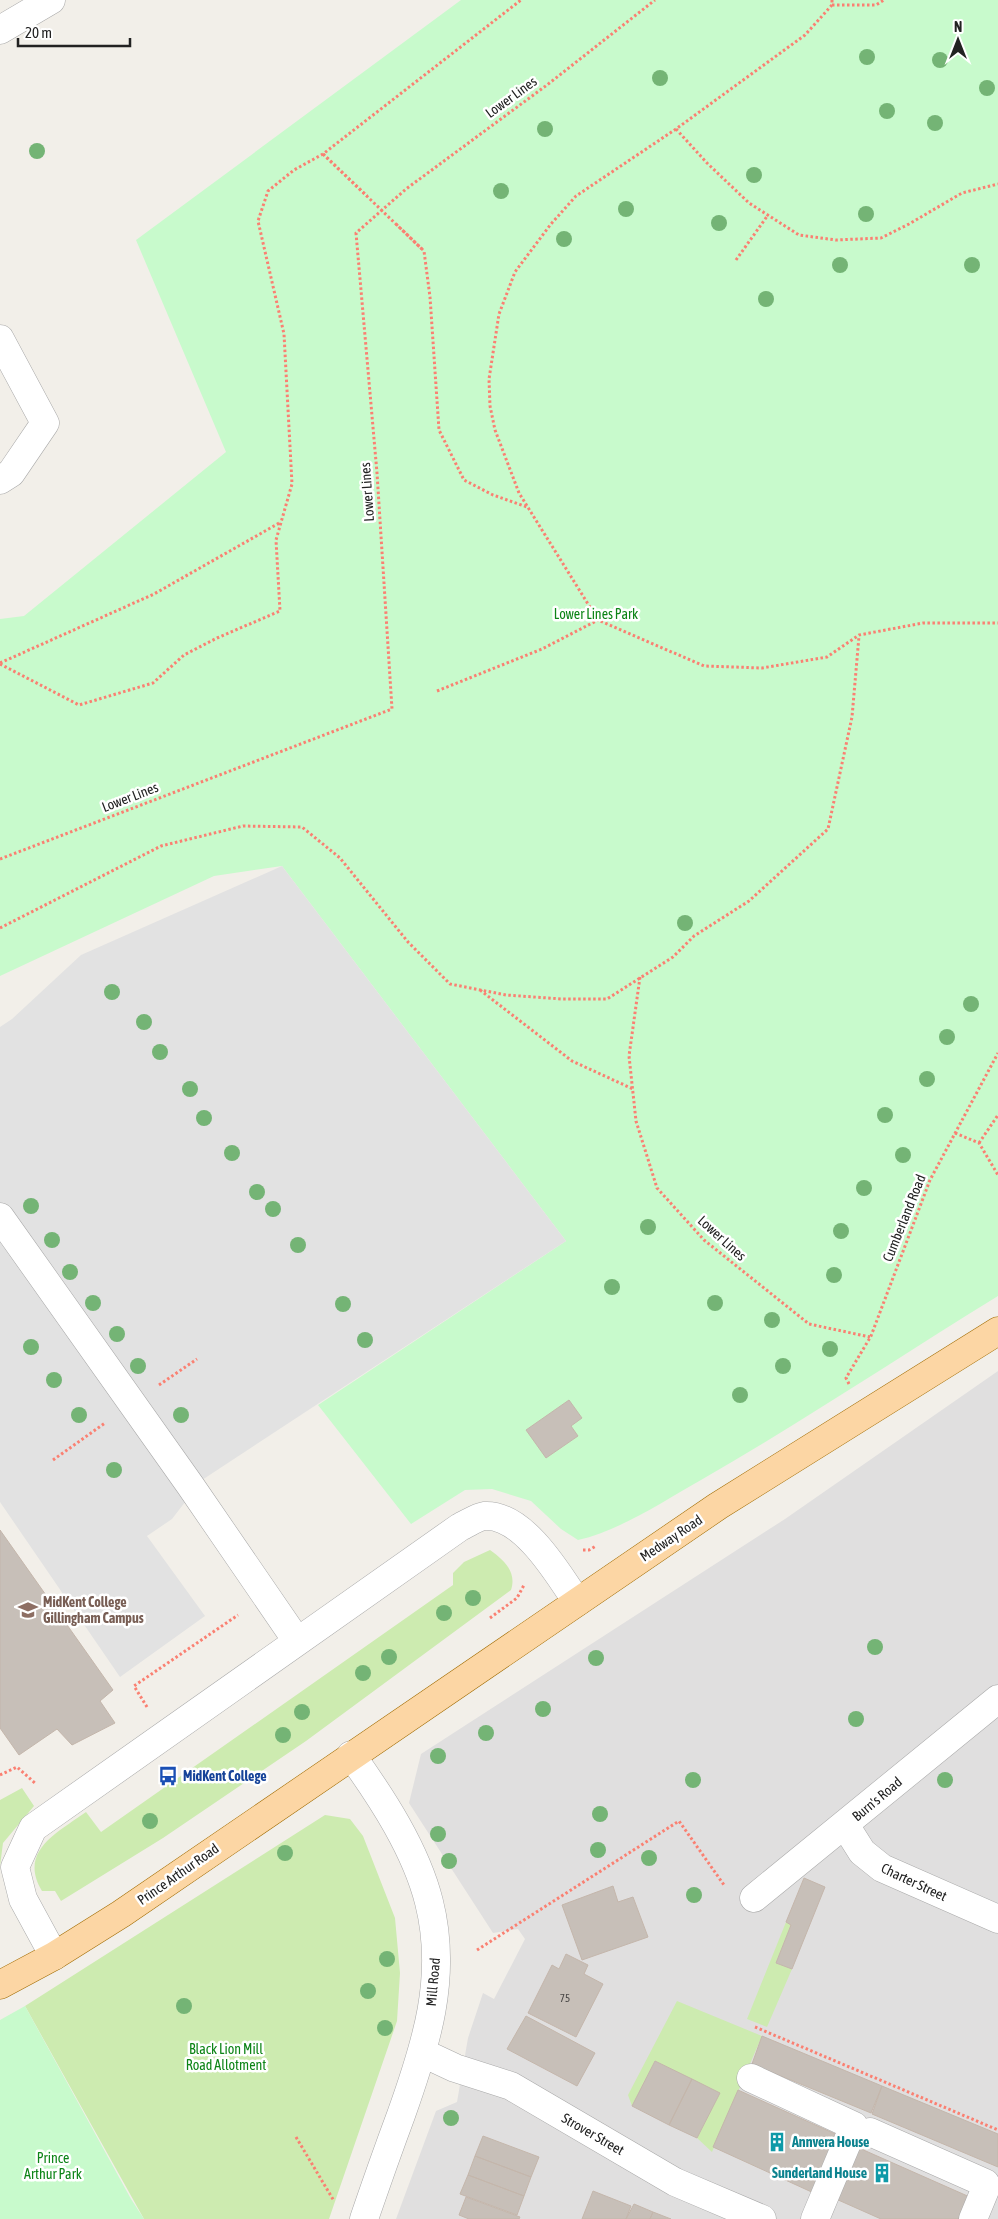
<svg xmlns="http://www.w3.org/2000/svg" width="998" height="2219" viewBox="0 0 998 2219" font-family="'Asap Condensed',sans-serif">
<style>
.residential{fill:#e0dfdf}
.grass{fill:#cdebb0}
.park{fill:#c8facc}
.parking{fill:#e2e2e2}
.building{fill:#c7bfb8;stroke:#c4b6ab}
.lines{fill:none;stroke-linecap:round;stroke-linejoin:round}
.minor-casing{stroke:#a9a9a9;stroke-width:29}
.major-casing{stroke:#a06b00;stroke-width:29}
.path{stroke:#fa8072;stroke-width:3;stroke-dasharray:2.5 2.5;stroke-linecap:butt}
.minor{stroke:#fff;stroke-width:28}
.major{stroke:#fcd6a4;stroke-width:28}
.path-bridge{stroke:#fa8072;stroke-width:3;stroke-dasharray:2.5 2.5;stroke-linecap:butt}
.tree{fill:#74b475}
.labels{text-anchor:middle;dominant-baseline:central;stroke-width:5;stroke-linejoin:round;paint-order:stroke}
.number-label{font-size:11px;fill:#4b4948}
.street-label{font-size:14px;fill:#222;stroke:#fff}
.park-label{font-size:14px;fill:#0c8416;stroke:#fff}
.education-label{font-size:14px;font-weight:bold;fill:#785e54;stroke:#fff;text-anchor:start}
.transit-label{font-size:14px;font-weight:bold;fill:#164399;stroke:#fff;text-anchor:start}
.culture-label{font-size:14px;font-weight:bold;fill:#0d838f;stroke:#fff;text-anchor:start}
</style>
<rect width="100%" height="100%" fill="#f2efe9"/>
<path class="residential" d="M998,1371V2219H396L436,2111L457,2102L468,2038L483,1993L494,1999L525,1939L518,1929L493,1933L409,1803L421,1754L785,1519Z"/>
<path class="grass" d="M490,1550C504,1560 517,1572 511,1590L306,1741L163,1838L61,1901L55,1891H42C18,1851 57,1833 86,1812L101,1832L453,1585V1573L464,1562Z
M22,1788L34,1806L3,1843L0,1866V1800Z
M325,1815L350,1819L363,1836L395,1918L400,1973L397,2021L329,2219H144L25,2006Z
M786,1922L791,1925L776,1963L792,1969L767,2027L747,2019Z
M677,2001L762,2036L712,2152L697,2138L719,2094L655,2061L632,2106L628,2095Z"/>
<path class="park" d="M461,0H998V1296C899,1357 802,1422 701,1480C664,1501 619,1531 578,1540L561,1529L531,1501L492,1489L465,1490L411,1524L318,1405L566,1241L282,866L214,876L0,976V619L24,616L226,452L136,240Z
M25,2006L131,2199L144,2219H0V2020Z"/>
<path class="parking" d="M282,866L566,1241L202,1480L172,1519L147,1536L205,1616L120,1677L0,1502V1027L12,1019L81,955Z"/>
<path class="building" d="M569,1400L582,1418L571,1426L578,1436L546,1458L526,1430Z
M0,1530L113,1690L100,1701L115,1723L72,1745L57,1729L19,1755L0,1728Z
M804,1878L825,1887L792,1969L776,1963L791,1925L786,1922Z
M613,1886L618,1902L633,1897L648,1937L582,1960L562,1905Z
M566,1954L588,1965L584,1974L603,1984L576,2037L528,2013L552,1965L559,1969Z
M526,2016L595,2053L577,2086L507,2049Z
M762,2036L882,2086L871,2113L752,2064Z
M655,2061L692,2079L669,2125L632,2106Z
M692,2079L720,2093L697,2138L669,2125Z
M882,2086L998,2134V2167L872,2114Z
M738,2090L842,2137L816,2194L713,2147Z
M483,2136L539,2157L531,2177L475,2156Z
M859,2148L972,2198L963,2219H881L836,2199Z
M475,2156L531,2177L524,2196L468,2175Z
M468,2175L524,2196L517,2215L460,2194Z
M593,2191L631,2206L626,2219H582Z
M466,2197L520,2217L519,2219H469L459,2215Z
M634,2204L653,2212L650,2219H626Z
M653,2212L671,2219H650Z"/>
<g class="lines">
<defs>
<path id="minor" d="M0,30L51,0
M0,339L45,423L11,473L0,480
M0,1217L190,1485L297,1641
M351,1755C382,1798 416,1850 429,1902C448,1977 426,2045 401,2115C388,2150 376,2184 364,2219
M845,1825L862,1852L882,1868L998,1919
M754,1898L998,1699
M54,1956L23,1899L15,1867L33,1828L460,1527C467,1524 477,1517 484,1516C523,1513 559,1575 577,1602
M423,2053L455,2068L511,2086L675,2182L762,2219
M751,2078L854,2126L815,2219
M870,2132L985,2183V2190L973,2219"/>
<path id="major" d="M0,1985L54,1956L121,1914L718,1506L998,1331"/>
</defs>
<use href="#minor" class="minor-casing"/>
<use href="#major" class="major-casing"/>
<path class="path" d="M832,0V5L805,35L676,129L576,196L551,224L515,272L499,314L489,379L490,406L495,430L519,493L598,620L704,666L762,668L827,657L859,635L923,623H998
M832,5H876L884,0
M676,129L707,163L749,203L799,235L836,240L881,238L909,224L962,193L998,184
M323,154L367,196
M396,224L424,251L430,297L439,430L464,480L493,495L527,507
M736,260L768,215
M0,663L154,594L281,522
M0,664L79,705L153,683L184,655L217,638L280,611L276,540L292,484L284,334L258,221L268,191L294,170L323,154L521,0
M437,691L542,649L598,620
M0,859L392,709L377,473L356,233L406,189L547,85L655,0
M0,928L161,846L243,826L302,827L340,858L408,942L450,984L506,995L562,999H607L673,957L694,936L749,901L828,829L852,717L859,636
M640,977L629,1056L636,1121L657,1188L704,1240L809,1324L870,1337
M480,990L572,1061L633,1089
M955,1133L979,1143L998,1175
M979,1143L998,1115
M849,1384L846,1378L871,1336L930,1180L998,1053
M159,1385L197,1359
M53,1460L105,1423
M583,1550H589L596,1546
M490,1618L517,1598L524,1585
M147,1707L134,1686L238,1615
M0,1775L17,1767L36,1784
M477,1950L679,1821L724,1885
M755,2027L998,2130
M296,2137L334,2201"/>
<use href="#minor" class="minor"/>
<use href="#major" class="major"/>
<path class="path-bridge" d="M323,154L424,251"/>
</g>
<g class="tree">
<circle cx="867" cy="57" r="8"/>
<circle cx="940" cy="60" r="8"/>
<circle cx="660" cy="78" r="8"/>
<circle cx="987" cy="88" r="8"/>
<circle cx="887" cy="111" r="8"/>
<circle cx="935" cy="123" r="8"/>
<circle cx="545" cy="129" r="8"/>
<circle cx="37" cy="151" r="8"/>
<circle cx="754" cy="175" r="8"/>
<circle cx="501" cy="191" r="8"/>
<circle cx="626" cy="209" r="8"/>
<circle cx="866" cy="214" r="8"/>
<circle cx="719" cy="223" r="8"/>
<circle cx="564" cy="239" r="8"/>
<circle cx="840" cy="265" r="8"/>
<circle cx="972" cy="265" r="8"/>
<circle cx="766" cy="299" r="8"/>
<circle cx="685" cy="923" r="8"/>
<circle cx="112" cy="992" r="8"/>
<circle cx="971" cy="1004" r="8"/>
<circle cx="144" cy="1022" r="8"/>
<circle cx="947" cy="1037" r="8"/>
<circle cx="160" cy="1052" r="8"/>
<circle cx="927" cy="1079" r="8"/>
<circle cx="190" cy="1089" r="8"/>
<circle cx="885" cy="1115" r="8"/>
<circle cx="204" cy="1118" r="8"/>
<circle cx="232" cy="1153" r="8"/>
<circle cx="903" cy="1155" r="8"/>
<circle cx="864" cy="1188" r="8"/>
<circle cx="257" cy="1192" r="8"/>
<circle cx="31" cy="1206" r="8"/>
<circle cx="273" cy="1209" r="8"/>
<circle cx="648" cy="1227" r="8"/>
<circle cx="841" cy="1231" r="8"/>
<circle cx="52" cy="1240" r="8"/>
<circle cx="298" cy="1245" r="8"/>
<circle cx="70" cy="1272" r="8"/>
<circle cx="834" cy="1275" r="8"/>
<circle cx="612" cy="1287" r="8"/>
<circle cx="93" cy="1303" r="8"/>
<circle cx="715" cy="1303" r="8"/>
<circle cx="343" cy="1304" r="8"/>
<circle cx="772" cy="1320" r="8"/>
<circle cx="117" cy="1334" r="8"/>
<circle cx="365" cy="1340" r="8"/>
<circle cx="31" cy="1347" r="8"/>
<circle cx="830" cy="1349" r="8"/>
<circle cx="138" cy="1366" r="8"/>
<circle cx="783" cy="1366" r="8"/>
<circle cx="54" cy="1380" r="8"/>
<circle cx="740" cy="1395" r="8"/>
<circle cx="79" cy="1415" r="8"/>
<circle cx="181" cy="1415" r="8"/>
<circle cx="114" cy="1470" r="8"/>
<circle cx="473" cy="1598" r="8"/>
<circle cx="444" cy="1613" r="8"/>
<circle cx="875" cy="1647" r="8"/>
<circle cx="389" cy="1657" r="8"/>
<circle cx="596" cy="1658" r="8"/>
<circle cx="363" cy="1673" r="8"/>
<circle cx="543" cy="1709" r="8"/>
<circle cx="302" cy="1712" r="8"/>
<circle cx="856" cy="1719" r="8"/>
<circle cx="486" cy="1733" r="8"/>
<circle cx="283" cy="1735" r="8"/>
<circle cx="438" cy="1756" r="8"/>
<circle cx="693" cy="1780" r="8"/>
<circle cx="945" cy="1780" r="8"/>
<circle cx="600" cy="1814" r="8"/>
<circle cx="150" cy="1821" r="8"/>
<circle cx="438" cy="1834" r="8"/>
<circle cx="598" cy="1850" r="8"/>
<circle cx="285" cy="1853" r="8"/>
<circle cx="649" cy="1858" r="8"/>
<circle cx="449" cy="1861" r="8"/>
<circle cx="694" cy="1895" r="8"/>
<circle cx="387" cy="1959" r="8"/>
<circle cx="368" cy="1991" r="8"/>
<circle cx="184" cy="2006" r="8"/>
<circle cx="385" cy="2028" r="8"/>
<circle cx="451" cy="2118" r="8"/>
</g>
<defs>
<symbol id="university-bare" viewBox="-9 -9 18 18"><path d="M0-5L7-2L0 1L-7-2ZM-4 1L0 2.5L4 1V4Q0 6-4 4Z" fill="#8d6e63" stroke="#fff" stroke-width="2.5" paint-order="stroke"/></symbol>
<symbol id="bus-bare" viewBox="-9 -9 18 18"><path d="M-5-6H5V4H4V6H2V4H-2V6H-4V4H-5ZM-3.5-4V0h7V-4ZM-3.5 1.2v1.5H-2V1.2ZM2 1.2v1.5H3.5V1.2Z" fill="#1a4fb4" stroke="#fff" stroke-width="2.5" paint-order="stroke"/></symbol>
<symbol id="building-bare" viewBox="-9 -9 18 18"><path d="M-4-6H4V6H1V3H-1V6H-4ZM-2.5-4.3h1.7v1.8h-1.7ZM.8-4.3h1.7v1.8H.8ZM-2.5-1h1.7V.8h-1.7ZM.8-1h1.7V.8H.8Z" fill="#0f9aa8" stroke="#fff" stroke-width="2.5" paint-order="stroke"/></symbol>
</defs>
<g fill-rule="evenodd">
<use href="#university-bare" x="14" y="1596" width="28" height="28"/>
<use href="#bus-bare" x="154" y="1762" width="28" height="28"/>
<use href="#building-bare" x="763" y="2128" width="28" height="28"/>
<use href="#building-bare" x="868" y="2159" width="28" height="28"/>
</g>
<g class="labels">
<g class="number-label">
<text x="565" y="1998">75</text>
</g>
<g class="street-label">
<text transform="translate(511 97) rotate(-36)">Lower Lines</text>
<text transform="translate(367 492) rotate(-94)">Lower Lines</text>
<text transform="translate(130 797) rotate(-21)">Lower Lines</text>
<text transform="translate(904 1218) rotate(-68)">Cumberland Road</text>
<text transform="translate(722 1238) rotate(42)">Lower Lines</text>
<text transform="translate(671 1538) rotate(-34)">Medway Road</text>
<text transform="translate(877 1799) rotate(-40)">Burn's Road</text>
<text transform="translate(178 1874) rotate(-35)">Prince Arthur Road</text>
<text transform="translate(914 1882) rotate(25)">Charter Street</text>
<text transform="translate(433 1982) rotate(-85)">Mill Road</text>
<text transform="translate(593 2134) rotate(30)">Strover Street</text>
</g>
<g class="park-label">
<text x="596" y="614">Lower Lines Park</text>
<text x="226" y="2049">Black Lion Mill<tspan x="226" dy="16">Road Allotment</tspan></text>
<text x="53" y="2158">Prince<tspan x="53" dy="16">Arthur Park</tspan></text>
</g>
<g class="education-label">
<text x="43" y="1602">MidKent College<tspan x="43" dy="16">Gillingham Campus</tspan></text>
</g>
<g class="transit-label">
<text x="183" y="1776">MidKent College</text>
</g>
<g class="culture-label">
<text x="792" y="2142">Annvera House</text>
<text x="867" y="2173" text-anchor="end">Sunderland House</text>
</g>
</g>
<g transform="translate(958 40)" stroke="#ffffff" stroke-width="4" paint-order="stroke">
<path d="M0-4L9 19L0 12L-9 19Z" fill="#222222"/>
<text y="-8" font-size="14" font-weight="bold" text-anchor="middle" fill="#222222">N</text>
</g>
<path d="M18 38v8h112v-8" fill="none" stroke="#222222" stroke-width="2.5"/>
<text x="25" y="38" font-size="15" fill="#222222" stroke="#ffffff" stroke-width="4" paint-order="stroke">20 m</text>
</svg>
